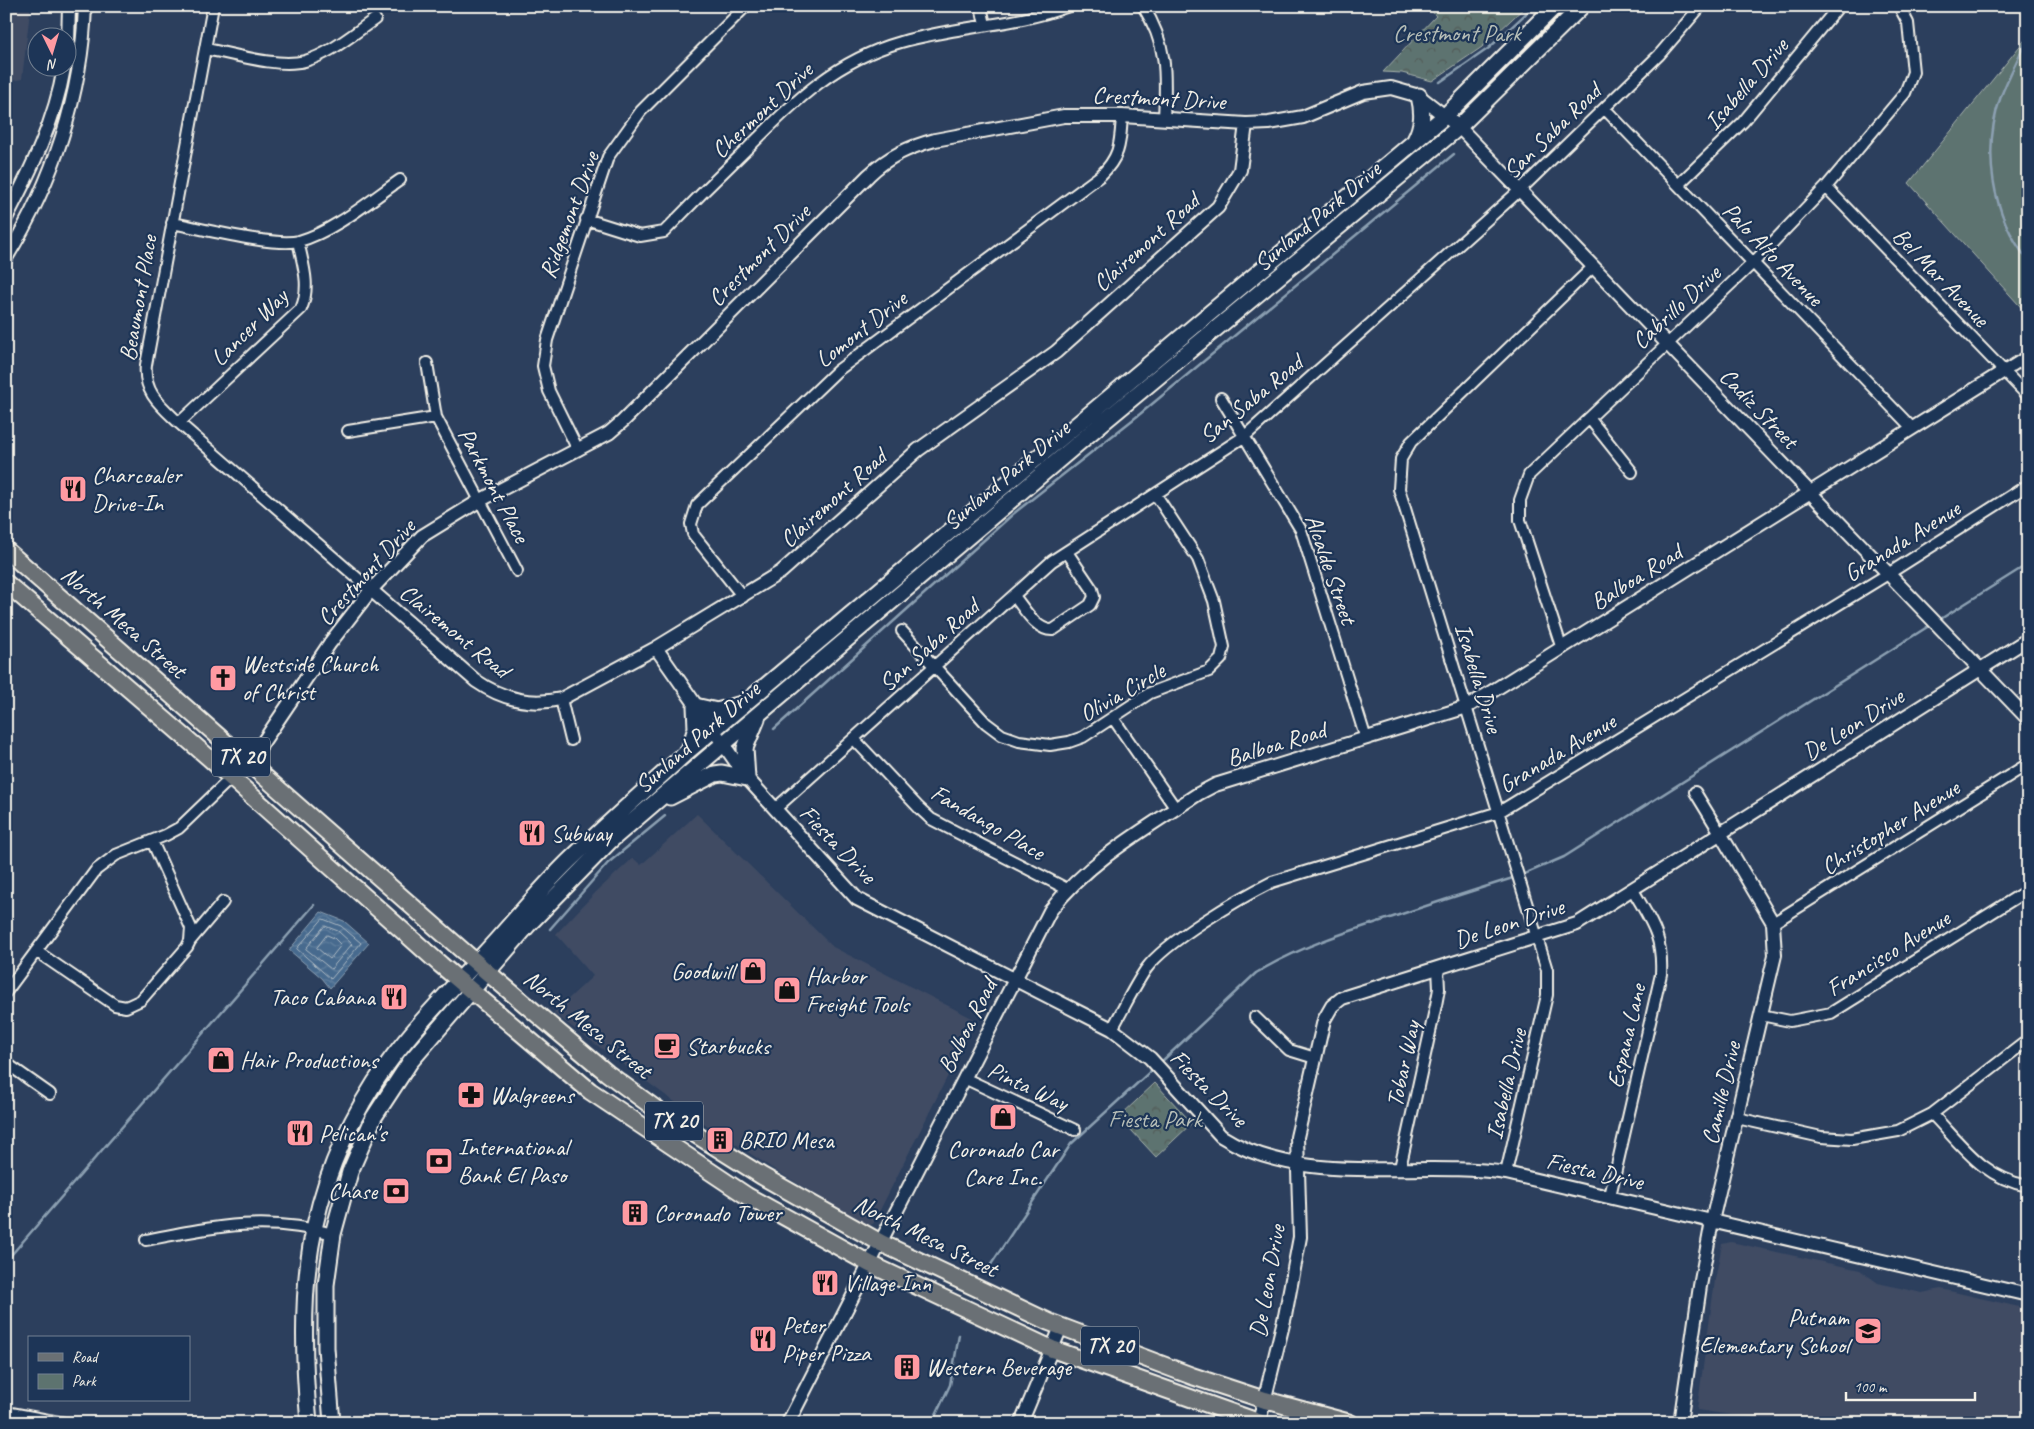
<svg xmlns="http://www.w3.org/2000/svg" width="2034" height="1429" viewBox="0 0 2034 1429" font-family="Caveat,sans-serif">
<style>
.built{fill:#3f4b64}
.green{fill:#5d736f;stroke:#a8b2ac}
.forest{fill:url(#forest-crowns);stroke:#a8b2ac}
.water{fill:url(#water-waves);stroke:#8ca0b2}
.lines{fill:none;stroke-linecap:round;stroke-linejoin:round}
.shore{stroke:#afbbc4;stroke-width:1}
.stream{stroke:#8ca0b2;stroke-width:2.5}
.minor-casing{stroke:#f4f1e8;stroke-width:14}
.tertiary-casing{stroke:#f4f1e8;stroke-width:16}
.secondary-casing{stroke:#f4f1e8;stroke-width:19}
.primary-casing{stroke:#f4f1e8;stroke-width:20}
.minor{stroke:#1d3557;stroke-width:10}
.tertiary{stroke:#1d3557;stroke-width:12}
.secondary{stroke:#1d3557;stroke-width:15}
.primary{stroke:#6a7074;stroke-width:16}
.labels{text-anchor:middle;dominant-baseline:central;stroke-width:4.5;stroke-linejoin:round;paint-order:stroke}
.shield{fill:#1d3557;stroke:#b4b9bc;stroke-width:1}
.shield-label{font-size:22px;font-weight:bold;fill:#f4f1e8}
.park-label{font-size:24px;fill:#b8bfb8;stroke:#1d3557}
.street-label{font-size:24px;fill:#f4f1e8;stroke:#1d3557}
.poi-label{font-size:24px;fill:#f4f1e8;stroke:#1d3557;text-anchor:start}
</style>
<defs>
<pattern id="forest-crowns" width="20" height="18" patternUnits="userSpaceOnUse" patternTransform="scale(1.25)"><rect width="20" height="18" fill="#5d736f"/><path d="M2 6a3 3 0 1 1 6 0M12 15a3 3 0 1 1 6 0" fill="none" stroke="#525b58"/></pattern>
<pattern id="water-waves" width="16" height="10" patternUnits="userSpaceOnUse" patternTransform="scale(1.25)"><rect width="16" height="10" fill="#476a8e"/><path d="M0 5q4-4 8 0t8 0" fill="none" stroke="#62809e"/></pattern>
</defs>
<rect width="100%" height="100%" fill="#2c3f5d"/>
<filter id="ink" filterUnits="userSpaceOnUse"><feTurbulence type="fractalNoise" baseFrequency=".02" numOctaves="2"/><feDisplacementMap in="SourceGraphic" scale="10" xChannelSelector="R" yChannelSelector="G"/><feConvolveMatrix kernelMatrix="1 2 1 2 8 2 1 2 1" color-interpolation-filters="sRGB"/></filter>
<g filter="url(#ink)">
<path class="built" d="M6,6H30V11L22,79L6,82Z
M697,814L833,947L976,1020L873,1224L868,1225L778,1172L702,1122L553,1013L593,976L556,934L596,892L633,858L641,865Z
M1731,1242L1860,1270L1878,1283L1922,1293L1941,1289L2028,1309V1354L2018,1423H1787L1697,1410L1715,1280L1722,1244Z"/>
<path class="green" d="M2028,36V315L1909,183Z"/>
<path class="forest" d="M1427,6H1526L1482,47L1432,81L1402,73L1383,72L1436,16Z
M1155,1083L1192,1123L1156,1157L1119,1117Z"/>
<path class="water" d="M321,912L344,921L369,943L330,988L322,978L289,950Z"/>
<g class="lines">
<path class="shore" d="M323,919L341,926L361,943L331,979L297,949Z
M325,926L338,931L352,944L331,969L306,949Z
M327,935L334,938L341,945L330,959L317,948Z"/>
<path class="stream" d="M2028,36C2020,56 2009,75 2001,96C1982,150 1991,214 2028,260
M1440,82L1489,48L1534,6
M1939,620L2028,564
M774,729L1013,514L1140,414L1454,154
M1522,875L1564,857L1932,624
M550,929L608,863L665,816
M1160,1063L1256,973C1299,947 1346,932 1393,917C1434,903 1475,890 1516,877
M6,1261L314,905
M986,1272L1071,1144L1154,1068
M932,1423L950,1385L959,1335"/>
<defs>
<path id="minor" d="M213,6L146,365C143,392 160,405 179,423L371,590
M981,6L985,25
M1143,6C1168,46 1166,74 1164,119
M206,49C233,54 278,68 305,61C330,54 353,34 375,19
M1605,109L1912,428
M1679,184L1743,122L1839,6
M1826,187L2028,396
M586,219L640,236L664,232C691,204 719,176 747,149C795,101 834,61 901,42C956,26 1015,26 1069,6
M172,223C200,228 274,247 299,241C333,232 371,200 400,180
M427,363L436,417L517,571
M2004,371L2028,356
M1221,398L1301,530L1366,739
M1589,418L1632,472
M179,423L301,309C311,286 303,265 298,241
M348,431L436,417
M578,450L549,391L543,366L547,340L608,157L641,111L746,6
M1014,596C1024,608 1036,631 1053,630L1090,605L1094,597L1092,589L1067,552
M743,597L693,534L691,524L697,505L837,371L1100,176C1121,156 1120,143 1122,116
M902,631L986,723L1002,735L1019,741L1050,745L1069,742L1083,737L1150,693L1209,671L1221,659L1224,647L1214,601L1198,559L1156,495
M1562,649L1520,520V500L1529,475L1754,262L1826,187L1905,93L1913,72L1908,23L1899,6
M561,699L571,740
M1113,718L1176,809
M854,739L919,808L931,819L1067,889
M1695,792L1720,833
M775,809L1052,561L1245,436L1519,191L1659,55L1701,6
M1773,923L2028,764
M190,941L223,902
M36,951L115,1005L126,1007L141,1000L187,947L190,941L191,928L152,841
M6,992L96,870L116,855L166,835L179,828L231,778
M1761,1015L1790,1021L1831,1013L2028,890
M1255,1017L1289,1050L1315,1058
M1112,1029C1123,1010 1133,988 1146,969C1166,941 1240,898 1272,882L1499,812L1888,574L2028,485
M6,1063L50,1094
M964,1078L1075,1130
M1932,1114C1962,1145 1983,1178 2028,1186
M1737,1118L1821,1137L1852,1139L1898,1131L1932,1114L2028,1040
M1400,1168L1436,1005L1439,989L1438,968
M1506,1173L1547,995V970L1399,489L1401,459L1411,442L1593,267
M1610,1196L1661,974C1663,935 1651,922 1633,890
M146,1240C212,1227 266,1215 333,1234
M6,1412L64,1423"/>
<path id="tertiary" d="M68,43L69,6
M6,218C31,170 55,121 64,68
M6,258C53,182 82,95 85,6
M371,590L476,681C502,699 530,706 561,699L656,648L781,572L918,450L1056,352L1218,207L1240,170L1246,124
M656,648L747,778L857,899L1112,1029L1150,1058L1221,1136C1302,1188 1414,1160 1506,1173L2028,1295
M231,778L255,754L330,643L371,590L422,536L479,501L609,433L623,421L869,175C889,156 909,147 935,140L1064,116H1122L1246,124L1269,123L1303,117L1363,92L1391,88L1419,96L1459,127L2028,719
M1259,1422L1285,1316L1300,1237L1297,1137L1324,1020L1332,1006L1342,998L1577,924L2028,639
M788,1423L1050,911C1089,860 1145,829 1198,794L1215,785L1467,707L2004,371
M1021,1423L1061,1327
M1680,1423L1700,1286L1712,1221L1775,955L1773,923L1720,833"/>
<path id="secondary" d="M1415,140C1423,125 1423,112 1419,96
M689,750L696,728L695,706L717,711L742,704
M670,797L715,774L722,773L747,778L745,748L757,719
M309,1423C297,1295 304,1193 375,1082C405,1036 446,995 483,955C514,922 542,886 574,856C611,820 650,786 688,751L1446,115L1555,6
M332,1423L326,1348V1285L333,1234L350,1172L374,1117L410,1062L528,925L610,841L722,745L1101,424L1459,127L1582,6"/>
<path id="primary" d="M6,550L487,972L607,1073L660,1112L762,1176L881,1243L1049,1322L1192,1376L1265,1400L1350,1423
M6,583L208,757L441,965L590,1091L714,1174L747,1196L870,1264L1052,1349L1261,1423"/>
</defs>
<use href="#minor" class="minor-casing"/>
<use href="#tertiary" class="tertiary-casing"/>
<use href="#secondary" class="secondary-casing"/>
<use href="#primary" class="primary-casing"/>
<use href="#minor" class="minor"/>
<use href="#tertiary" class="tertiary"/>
<use href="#secondary" class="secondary"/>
<use href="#primary" class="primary"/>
</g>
</g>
<defs>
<symbol id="restaurant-square" viewBox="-11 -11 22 22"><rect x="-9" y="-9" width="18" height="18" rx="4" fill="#ff9aa2" stroke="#1d3557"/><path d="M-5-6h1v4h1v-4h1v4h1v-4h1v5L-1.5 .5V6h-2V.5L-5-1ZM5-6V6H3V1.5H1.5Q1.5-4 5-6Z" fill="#111"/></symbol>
<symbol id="church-square" viewBox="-11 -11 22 22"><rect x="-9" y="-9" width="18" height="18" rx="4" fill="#ff9aa2" stroke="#1d3557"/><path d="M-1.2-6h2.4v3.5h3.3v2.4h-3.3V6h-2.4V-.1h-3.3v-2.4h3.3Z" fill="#111"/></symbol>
<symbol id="shop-square" viewBox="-11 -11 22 22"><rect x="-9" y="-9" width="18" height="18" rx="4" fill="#ff9aa2" stroke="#1d3557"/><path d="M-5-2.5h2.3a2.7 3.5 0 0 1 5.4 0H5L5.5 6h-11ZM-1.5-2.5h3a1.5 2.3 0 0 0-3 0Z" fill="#111"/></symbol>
<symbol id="cafe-square" viewBox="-11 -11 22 22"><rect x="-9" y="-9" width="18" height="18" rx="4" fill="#ff9aa2" stroke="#1d3557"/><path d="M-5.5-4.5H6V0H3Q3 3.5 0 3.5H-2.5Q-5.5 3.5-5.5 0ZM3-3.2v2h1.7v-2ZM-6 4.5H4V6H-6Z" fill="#111"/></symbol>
<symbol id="pharmacy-square" viewBox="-11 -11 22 22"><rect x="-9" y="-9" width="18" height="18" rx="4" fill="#ff9aa2" stroke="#1d3557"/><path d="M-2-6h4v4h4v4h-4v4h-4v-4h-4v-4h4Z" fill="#111"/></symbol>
<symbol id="building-square" viewBox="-11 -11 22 22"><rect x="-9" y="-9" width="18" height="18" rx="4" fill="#ff9aa2" stroke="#1d3557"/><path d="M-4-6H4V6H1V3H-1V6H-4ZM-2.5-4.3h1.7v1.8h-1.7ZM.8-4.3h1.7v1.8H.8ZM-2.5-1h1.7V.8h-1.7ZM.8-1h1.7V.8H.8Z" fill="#111"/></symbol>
<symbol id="bank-square" viewBox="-11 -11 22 22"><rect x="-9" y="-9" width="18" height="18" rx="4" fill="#ff9aa2" stroke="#1d3557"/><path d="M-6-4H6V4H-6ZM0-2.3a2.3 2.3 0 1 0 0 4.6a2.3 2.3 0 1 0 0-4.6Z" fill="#111"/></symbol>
<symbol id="school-square" viewBox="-11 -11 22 22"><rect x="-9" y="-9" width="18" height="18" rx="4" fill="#ff9aa2" stroke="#1d3557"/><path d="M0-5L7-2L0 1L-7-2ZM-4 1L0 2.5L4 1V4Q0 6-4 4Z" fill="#111"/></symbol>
</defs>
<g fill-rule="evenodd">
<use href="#restaurant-square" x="57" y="473" width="32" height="32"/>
<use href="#church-square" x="207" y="662" width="32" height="32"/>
<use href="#restaurant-square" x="516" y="817" width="32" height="32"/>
<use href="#shop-square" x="737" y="955" width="32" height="32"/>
<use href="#shop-square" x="771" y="974" width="32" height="32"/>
<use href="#restaurant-square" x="378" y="981" width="32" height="32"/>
<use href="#cafe-square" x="651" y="1030" width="32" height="32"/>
<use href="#shop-square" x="205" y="1044" width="32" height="32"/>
<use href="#pharmacy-square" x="455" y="1079" width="32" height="32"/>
<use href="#shop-square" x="987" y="1101" width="32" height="32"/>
<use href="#restaurant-square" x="284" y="1117" width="32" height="32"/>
<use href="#building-square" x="704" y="1124" width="32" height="32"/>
<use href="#bank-square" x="423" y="1145" width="32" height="32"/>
<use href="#bank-square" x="380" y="1175" width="32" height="32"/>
<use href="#building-square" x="619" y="1197" width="32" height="32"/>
<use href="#restaurant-square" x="809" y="1267" width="32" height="32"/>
<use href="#school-square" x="1852" y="1315" width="32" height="32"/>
<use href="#restaurant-square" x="747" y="1323" width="32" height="32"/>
<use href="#building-square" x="891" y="1351" width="32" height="32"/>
</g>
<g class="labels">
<g class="shield">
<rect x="212" y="737.5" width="58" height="39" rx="4"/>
<rect x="645" y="1101.5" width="58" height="39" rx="4"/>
<rect x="1081" y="1326.5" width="58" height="39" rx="4"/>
</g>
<g class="shield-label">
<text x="241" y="757">TX 20</text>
<text x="674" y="1121">TX 20</text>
<text x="1110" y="1346">TX 20</text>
</g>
<g class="park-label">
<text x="1457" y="33">Crestmont Park</text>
<text x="1155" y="1119">Fiesta Park</text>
</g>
<g class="street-label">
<text transform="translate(1746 84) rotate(-49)">Isabella Drive</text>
<text transform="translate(1159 98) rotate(3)">Crestmont Drive</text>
<text transform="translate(762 110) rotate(-43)">Chermont Drive</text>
<text transform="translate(1552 131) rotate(-44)">San Saba Road</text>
<text transform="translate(569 215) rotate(-70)">Ridgemont Drive</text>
<text transform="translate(1317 216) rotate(-40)">Sunland Park Drive</text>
<text transform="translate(1146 242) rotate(-42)">Clairemont Road</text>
<text transform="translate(1773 254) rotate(46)">Palo Alto Avenue</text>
<text transform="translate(759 255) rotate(-45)">Crestmont Drive</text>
<text transform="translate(1941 277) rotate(46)">Bel Mar Avenue</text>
<text transform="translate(138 298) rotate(-80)">Beaumont Place</text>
<text transform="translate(1676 307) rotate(-43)">Cabrillo Drive</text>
<text transform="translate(249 327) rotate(-45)">Lancer Way</text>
<text transform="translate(861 329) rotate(-38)">Lomont Drive</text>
<text transform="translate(1251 399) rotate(-39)">San Saba Road</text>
<text transform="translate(1759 408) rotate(46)">Cadiz Street</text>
<text transform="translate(1006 475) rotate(-40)">Sunland Park Drive</text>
<text transform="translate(494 485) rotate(62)">Parkmont Place</text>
<text transform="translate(833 498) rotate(-42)">Clairemont Road</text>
<text transform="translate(1902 541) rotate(-32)">Granada Avenue</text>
<text transform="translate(1331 569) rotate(71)">Alcalde Street</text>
<text transform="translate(366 572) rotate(-48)">Crestmont Drive</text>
<text transform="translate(1636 577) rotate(-32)">Balboa Road</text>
<text transform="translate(124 622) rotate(41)">North Mesa Street</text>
<text transform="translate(455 631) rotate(39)">Clairemont Road</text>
<text transform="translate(929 645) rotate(-42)">San Saba Road</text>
<text transform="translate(1479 678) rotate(73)">Isabella Drive</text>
<text transform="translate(1122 692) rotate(-30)">Olivia Circle</text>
<text transform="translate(1853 724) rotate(-32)">De Leon Drive</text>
<text transform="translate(697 737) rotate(-41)">Sunland Park Drive</text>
<text transform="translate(1276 744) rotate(-17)">Balboa Road</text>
<text transform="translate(1557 753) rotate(-31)">Granada Avenue</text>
<text transform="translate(988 822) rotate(30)">Fandango Place</text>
<text transform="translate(1890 827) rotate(-32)">Christopher Avenue</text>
<text transform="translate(838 844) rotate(46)">Fiesta Drive</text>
<text transform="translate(1509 923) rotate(-18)">De Leon Drive</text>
<text transform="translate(1888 953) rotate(-32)">Francisco Avenue</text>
<text transform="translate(588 1024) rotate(39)">North Mesa Street</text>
<text transform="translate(967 1026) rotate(-63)">Balboa Road</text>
<text transform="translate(1626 1036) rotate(-77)">Espana Lane</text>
<text transform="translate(1403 1064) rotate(-78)">Tobar Way</text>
<text transform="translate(1506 1084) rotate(-77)">Isabella Drive</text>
<text transform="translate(1028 1086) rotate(25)">Pinta Way</text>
<text transform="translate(1209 1088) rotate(45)">Fiesta Drive</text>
<text transform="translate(1721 1093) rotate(-77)">Camille Drive</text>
<text transform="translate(1595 1171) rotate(13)">Fiesta Drive</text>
<text transform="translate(926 1236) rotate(26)">North Mesa Street</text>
<text transform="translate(1267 1281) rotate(-80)">De Leon Drive</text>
</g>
<g class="poi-label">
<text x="92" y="475">Charcoaler<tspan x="92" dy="28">Drive-In</tspan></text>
<text x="242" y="664">Westside Church<tspan x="242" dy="28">of Christ</tspan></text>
<text x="551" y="833">Subway</text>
<text x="734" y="971" text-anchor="end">Goodwill</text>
<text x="806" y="976">Harbor<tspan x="806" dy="28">Freight Tools</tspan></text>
<text x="375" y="997" text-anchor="end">Taco Cabana</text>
<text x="686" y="1046">Starbucks</text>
<text x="240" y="1060">Hair Productions</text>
<text x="490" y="1095">Walgreens</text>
<text x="319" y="1133">Pelican's</text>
<text x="739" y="1140">BRIO Mesa</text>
<text x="458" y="1147">International<tspan x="458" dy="28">Bank El Paso</tspan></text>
<text x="1003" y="1149" text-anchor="middle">Coronado Car<tspan x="1003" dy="28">Care Inc.</tspan></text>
<text x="377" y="1191" text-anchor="end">Chase</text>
<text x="654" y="1213">Coronado Tower</text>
<text x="844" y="1283">Village Inn</text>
<text x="1849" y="1317" text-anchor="end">Putnam<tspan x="1849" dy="28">Elementary School</tspan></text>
<text x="782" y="1325">Peter<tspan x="782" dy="28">Piper Pizza</tspan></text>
<text x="926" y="1367">Western Beverage</text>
</g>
</g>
<rect width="2034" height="1429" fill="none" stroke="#1d3557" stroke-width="25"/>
<rect x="12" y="12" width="2009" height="1404" fill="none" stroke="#f4f1e8" stroke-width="2" filter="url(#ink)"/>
<rect x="28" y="1336" width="162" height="65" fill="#1d3557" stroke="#738091"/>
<rect x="38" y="1353" width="25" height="8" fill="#6a7074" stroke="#738091"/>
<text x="72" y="1362" font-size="15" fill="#f4f1e8">Road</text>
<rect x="38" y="1374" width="25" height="15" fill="#5d736f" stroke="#738091"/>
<text x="72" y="1386" font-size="15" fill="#f4f1e8">Park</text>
<g transform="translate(52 52) rotate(175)"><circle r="24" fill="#1d3557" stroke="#738091"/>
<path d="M0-4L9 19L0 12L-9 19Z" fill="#ff9aa2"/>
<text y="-8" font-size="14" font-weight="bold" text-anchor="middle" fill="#f4f1e8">N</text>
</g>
<path d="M1846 1392v8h129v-8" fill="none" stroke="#f4f1e8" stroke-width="2.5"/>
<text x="1854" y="1392" font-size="15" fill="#f4f1e8" stroke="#1d3557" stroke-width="4" paint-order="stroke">100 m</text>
</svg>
